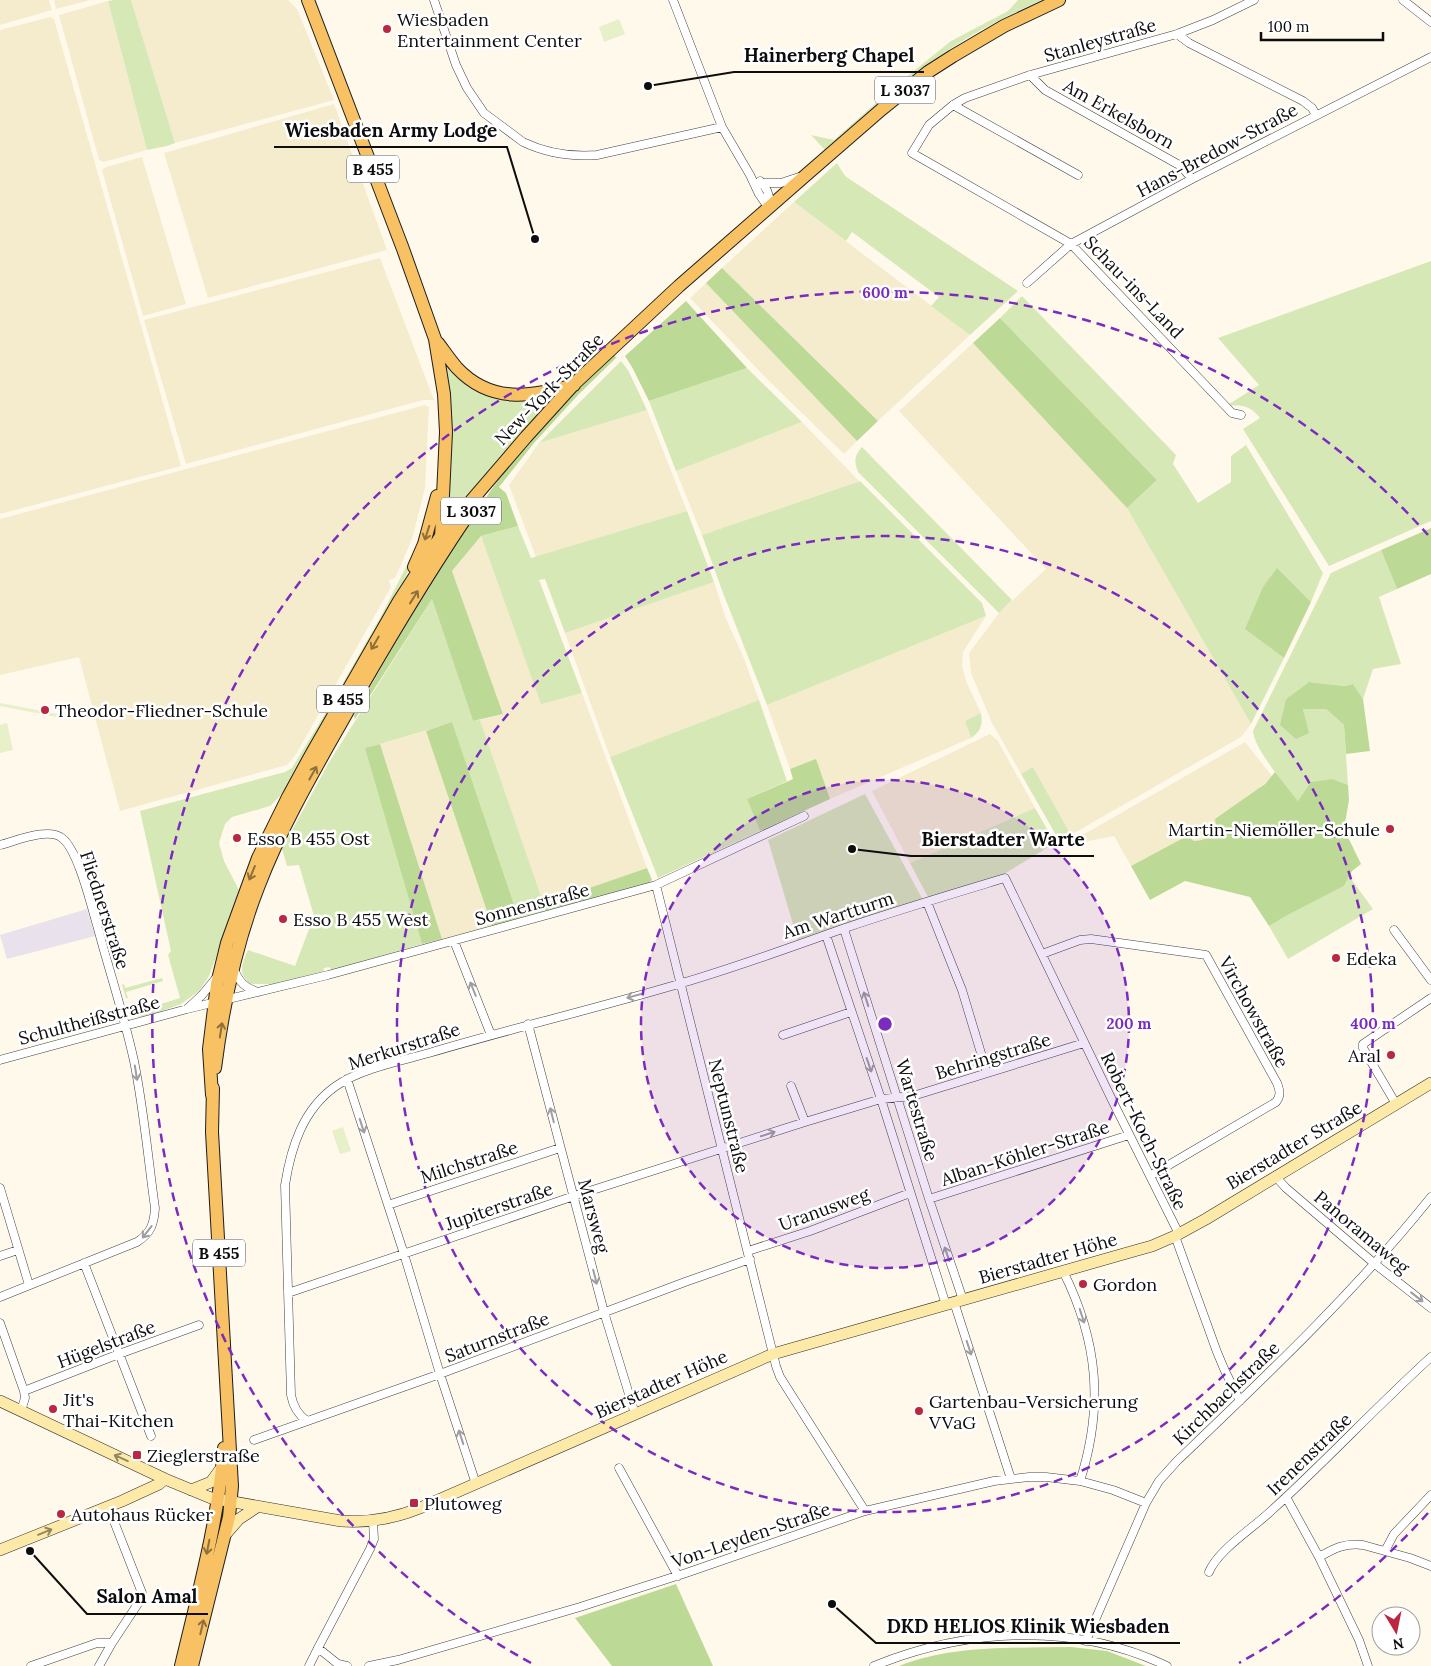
<svg xmlns="http://www.w3.org/2000/svg" width="1431" height="1666" viewBox="0 0 1431 1666" font-family="Lora,serif">
<style>
.industrial{fill:#e9e1eb}
.farmland{fill:#f4eccd}
.green{fill:#d7e8b7}
.forest{fill:#bdd996}
.pitch{fill:#e7f0c8}
.lines{fill:none;stroke-linecap:round;stroke-linejoin:round}
.minor-casing{stroke:#404040;stroke-width:9}
.secondary-casing{stroke:#2f2f2f;stroke-width:12}
.primary-casing{stroke:#1e1e1e;stroke-width:14}
.minor{stroke:#fff;stroke-width:8}
.secondary{stroke:#feeaa8;stroke-width:11}
.primary{stroke:#f7c164;stroke-width:12}
.oneway{stroke:#8e703d}
.oneway2{stroke:#9e9e9e}
.oneway3{stroke:#928762}
.ring{fill:none;stroke:#7b2cbf;stroke-width:2.5;stroke-dasharray:9 6}
.poi-dot{fill:#bb2640;stroke:#fff;stroke-width:2}
.labels{text-anchor:middle;dominant-baseline:central;stroke-width:5;stroke-linejoin:round;paint-order:stroke}
.shield{fill:#fff;stroke:#565656;stroke-width:1}
.shield-label{font-size:16px;font-weight:bold;fill:#0d0d0d}
.poi-label{font-size:18px;fill:#0d0d0d;stroke:#fff;text-anchor:start}
.street-label{font-size:18px;fill:#0d0d0d;stroke:#fff}
.centre{fill:#7b2cbf;stroke:#fff;stroke-width:2.5}
.ring-label{font-size:15px;text-anchor:middle;font-weight:bold;fill:#7b2cbf;stroke:#fff;stroke-width:5;stroke-linejoin:round;paint-order:stroke}
.leader{fill:none;stroke:#0d0d0d;stroke-width:2}
.callout-dot{fill:#0d0d0d;stroke:#fff;stroke-width:2}
.callout-label{font-size:19px;text-anchor:middle;font-weight:bold;fill:#0d0d0d;stroke:#fff;stroke-width:5;stroke-linejoin:round;paint-order:stroke}
</style>
<rect width="100%" height="100%" fill="#fff9ec"/>
<path class="industrial" d="M87,909L95,936L7,959L0,935Z"/>
<path class="farmland" d="M0,0H49L52,10L0,25Z
M54,0H90L56,9Z
M131,0H288L297,9L334,100L175,143Z
M108,1L147,150L104,162L99,160L59,15Z
M50,17L54,19L181,466L0,514V30Z
M334,104L387,250L208,298L164,153Z
M142,157L186,304L143,316L102,170L106,167Z
M794,202L970,335L878,421L722,268Z
M380,258L434,400H423L186,464L144,320Z
M706,283L857,441L844,454L766,378L690,298Z
M973,343L1127,508L1251,724L1241,737L1071,835L1033,767L1021,774L992,723L971,673L969,653L999,613L1046,569L899,411Z
M425,405L429,407L425,488L412,539L395,578L389,580L391,587L296,754L287,765L120,811L79,657L0,675V519Z
M647,410L687,511L536,557L509,485L539,443Z
M802,422L859,481L702,535L676,471Z
M481,536L541,703L582,693L647,868L543,904L480,720L503,714L452,571Z
M714,582L726,619L743,656L759,700L610,757L565,633Z
M986,616L963,652L962,666L966,681L981,713L965,721L971,738L830,799L816,760L790,769L767,705Z
M426,731L492,926L442,939L380,744Z
M990,734L998,741L1035,808L910,863L872,791Z
M1245,742L1272,776L1217,830L1202,840L1194,841L1187,836L1131,866L1114,836L1074,844L1072,841Z"/>
<path class="green" d="M114,0H131L175,143L167,146L147,150L108,1Z
M1018,0H1042C1008,15 975,32 944,53C902,81 864,117 825,150L811,135L834,140L895,86L951,41L1008,11Z
M837,163L845,176L1018,291L970,335L931,306L939,297L852,232L846,241L794,202Z
M1431,261V521L1329,566L1243,429L1260,418C1249,405 1243,405 1226,406L1259,385L1218,338Z
M1022,296L1176,455L1173,464L1198,503L1231,482V456L1246,445L1323,573L1311,602L1277,569L1246,629L1284,658L1251,724L1127,508L1157,480L1000,318Z
M621,361L628,370L647,410L539,443Z
M447,366L468,386L487,395L515,401H533L552,395L555,396C516,438 478,479 446,525L445,367Z
M747,368L802,422L676,471L649,401Z
M862,447L1012,600L999,613L858,472C854,461 854,456 862,447Z
M860,481L982,603L986,616L767,705L723,593L702,535Z
M687,511L714,582L565,633L545,579L539,580L582,693L541,704L481,536L518,526L531,558Z
M1381,550L1397,589L1379,597L1401,664L1373,669L1363,699L1353,684L1345,686L1309,682L1286,699L1308,733L1303,709H1326L1344,725L1348,785L1333,779L1298,801C1286,786 1254,749 1253,731L1331,573Z
M417,552L403,583L289,787L270,806L232,817L225,824L219,843L224,861L240,892L209,976L199,991L181,1004L154,1014L142,1017L135,1016L132,1013L180,998L168,955L171,951L140,811L285,772L292,768L331,704L381,616L412,555Z
M432,599L473,721L480,720L546,911L519,919L452,723L366,748L422,944L332,970L329,967L324,968L323,972L279,984H251C237,974 242,964 248,950L295,966L309,929L317,926L299,865L287,866L282,849L328,764Z
M759,700L787,781L747,799L760,831L658,878L610,757Z
M981,713C983,725 981,731 971,738L965,721Z
M1033,767L1071,835L1060,842L1021,774Z
M865,794L923,900L798,941L768,840Z
M1035,808L1055,843L1004,874L929,899L910,863Z
M1349,876L1373,909L1288,959L1269,926L1286,916L1344,886Z
M162,978L163,981L126,992L128,998H126L122,985L124,984L125,988Z"/>
<path class="forest" d="M722,268L878,421L857,441L706,283Z
M686,301L747,368L649,401L632,367L625,356Z
M1000,318L1157,480L1127,508L973,343Z
M614,353L616,358L579,394L534,443L499,487L506,493L518,526L481,536L452,571L503,714L473,721L432,599L355,719L354,716C397,639 443,558 494,486C529,437 572,395 614,353Z
M1431,528V574L1397,589L1381,550Z
M1277,568L1311,602L1284,658L1245,629L1263,587Z
M1309,682L1345,686L1353,684L1363,699L1370,751L1346,754L1344,725L1326,709H1303L1309,733L1296,739L1280,725L1286,699Z
M452,722L519,919L492,926L426,731Z
M380,744L442,939L422,944L365,748Z
M816,759L830,799L760,831L747,799L793,779L790,769Z
M1275,772L1298,801L1311,782L1333,779L1348,785L1349,800L1344,829L1361,864L1352,871L1344,886L1286,916L1269,926L1250,897L1185,881L1150,900L1131,866L1187,836L1194,841L1202,840L1217,830L1215,819L1265,784Z
M647,868L652,880L648,884L546,911L543,904Z
M676,1584L713,1666H612L575,1618Z
M1071,1647L1107,1651L1146,1666H899C953,1645 1013,1648 1071,1647Z"/>
<path class="pitch" d="M619,19L625,34L604,42L599,27Z
M0,703L68,716L67,719L0,706Z
M7,723L13,750L0,753V725Z
M343,1127L351,1151L340,1154L332,1131Z"/>
<g class="lines">
<defs>
<path id="minor" d="M434,0L456,65L467,88L484,113L523,142C546,153 571,157 597,155L722,127
M673,0L722,127L750,175L759,194L768,207
M1403,0L1431,22
M1177,34L1189,43L1303,101L1312,108L1316,115
M1030,75L1045,90L1181,166L1192,179
M953,105L1078,175
M760,181C768,188 770,196 770,206
M762,183H781L799,177
M1027,283L1071,244L1192,179L1431,57
M1241,415L1232,413L1071,244L912,153L929,125L953,105L965,98L1030,75L1177,34L1213,20L1254,0
M0,845C16,841 48,827 62,838C78,850 91,905 97,925C109,970 124,1015 134,1061C144,1110 148,1159 155,1208C154,1224 151,1233 137,1242L0,1297
M656,885L776,1366L780,1377L865,1511
M927,902L962,990L987,1073
M844,929L929,1199L963,1300
M1394,930L1431,980
M826,935L881,1099L946,1305
M454,941L491,1035
M1042,954L1080,940L1091,939L1206,955L1277,1083C1280,1091 1281,1096 1276,1102L1150,1176
M234,969C239,982 245,988 258,992
M188,1008L202,995L216,978
M528,1024L604,1312L635,1414
M783,1035L851,1012
M0,1060L187,1009L328,975L656,885L804,816
M347,1079L404,1254L440,1374L476,1484
M791,1086L805,1122
M1396,1104L1363,1048V1044L1431,998
M1275,1176L1286,1188L1375,1264L1431,1308
M0,1188L29,1285
M929,1199L1129,1135
M388,1205L560,1148
M1175,1236L1217,1352L1225,1371L1240,1401
M748,1251L810,1231L910,1193
M0,1256L18,1250
M84,1263L151,1436
M1063,1271C1098,1341 1104,1406 1080,1481
M288,1293L574,1196L805,1122L881,1099L913,1096L1084,1043
M954,1302L1011,1479
M0,1323L24,1391L25,1398L21,1411
M24,1391L119,1354L199,1325
M307,1421C297,1414 293,1406 291,1395L285,1185C291,1147 303,1109 336,1086C360,1069 400,1061 429,1053C513,1028 598,1008 682,983C737,967 791,947 845,928C898,910 952,894 1005,878L1113,1102L1179,1234
M254,1440L440,1374L685,1282L750,1259
M619,1468L678,1576
M1286,1497L1319,1557L1359,1640L1368,1666
M1385,1551L1394,1534L1431,1495
M1319,1557C1335,1548 1344,1543 1363,1545L1410,1558L1431,1566
M1209,1572C1218,1550 1252,1529 1271,1511C1326,1461 1376,1407 1431,1357
M1086,1641L1146,1503L1159,1481L1177,1461C1266,1376 1354,1293 1431,1197
M318,1648L338,1664L347,1666
M31,1666L97,1643H112L141,1599L142,1593L108,1506
M99,1666L112,1643
M309,1666L318,1648L370,1549L374,1539L373,1521
M369,1666L398,1660L580,1607L686,1573L865,1511L994,1481L1029,1477H1046L1080,1481L1113,1490L1146,1503
M874,1666C967,1628 1075,1622 1167,1666"/>
<path id="secondary" d="M0,1401L165,1479L211,1498L341,1521C369,1523 393,1519 420,1508L773,1354L1134,1251L1152,1246L1175,1236L1206,1219L1431,1083
M191,1490L211,1482L222,1467
M225,1535L239,1519L257,1507
M0,1550L122,1501L159,1484L165,1479"/>
<path id="primary" d="M308,0L403,249L435,339L444,394L446,432L441,538
M438,343C444,351 450,360 457,368C491,404 531,397 574,385
M414,567L424,544L437,496
M215,1068C223,1006 236,943 259,885C281,828 311,776 341,723C381,652 422,583 467,516
M212,1095L209,1049L217,984L227,943L258,858L288,797L312,753L399,601L441,536L526,437L574,384L679,286L806,175L882,109L928,72L953,56L1004,26L1059,0
M181,1666C198,1594 218,1522 224,1448
M192,1666L229,1517L232,1486L212,1132L213,1088"/>
</defs>
<use href="#minor" class="minor-casing"/>
<use href="#secondary" class="secondary-casing"/>
<use href="#primary" class="primary-casing"/>
<use href="#minor" class="minor"/>
<use href="#secondary" class="secondary"/>
<use href="#primary" class="primary"/>
</g>
<defs><path id="oneway-shaft" d="M-6 0H5M1.5-3L5.5 0L1.5 3" fill="none" stroke-width="1.6" stroke-linecap="round" stroke-linejoin="round" transform="scale(1.25)"/></defs>
<g class="oneway">
<use href="#oneway-shaft" transform="translate(427 533) rotate(108)"/>
<use href="#oneway-shaft" transform="translate(414 597) rotate(-58)"/>
<use href="#oneway-shaft" transform="translate(375 643) rotate(120)"/>
<use href="#oneway-shaft" transform="translate(313 773) rotate(-61)"/>
<use href="#oneway-shaft" transform="translate(252 873) rotate(112)"/>
<use href="#oneway-shaft" transform="translate(221 1030) rotate(-81)"/>
<use href="#oneway-shaft" transform="translate(208 1547) rotate(101)"/>
<use href="#oneway-shaft" transform="translate(202 1627) rotate(-77)"/>
</g>
<g class="oneway2">
<use href="#oneway-shaft" transform="translate(473 989) rotate(-112)"/>
<use href="#oneway-shaft" transform="translate(634 996) rotate(165)"/>
<use href="#oneway-shaft" transform="translate(866 999) rotate(-108)"/>
<use href="#oneway-shaft" transform="translate(869 1065) rotate(71)"/>
<use href="#oneway-shaft" transform="translate(136 1073) rotate(81)"/>
<use href="#oneway-shaft" transform="translate(552 1115) rotate(-104)"/>
<use href="#oneway-shaft" transform="translate(362 1126) rotate(72)"/>
<use href="#oneway-shaft" transform="translate(768 1134) rotate(-18)"/>
<use href="#oneway-shaft" transform="translate(147 1232) rotate(128)"/>
<use href="#oneway-shaft" transform="translate(947 1254) rotate(-109)"/>
<use href="#oneway-shaft" transform="translate(595 1277) rotate(76)"/>
<use href="#oneway-shaft" transform="translate(1417 1297) rotate(38)"/>
<use href="#oneway-shaft" transform="translate(1082 1316) rotate(72)"/>
<use href="#oneway-shaft" transform="translate(969 1348) rotate(72)"/>
<use href="#oneway-shaft" transform="translate(461 1437) rotate(-108)"/>
</g>
<g class="oneway3">
<use href="#oneway-shaft" transform="translate(121 1458) rotate(-156)"/>
<use href="#oneway-shaft" transform="translate(45 1532) rotate(-22)"/>
</g>
<circle cx="885" cy="1024" r="244" fill="#7b2cbf" fill-opacity=".12"/>
<g class="ring">
<circle cx="885" cy="1024" r="244"/>
<circle cx="885" cy="1024" r="488"/>
<path d="M1428 1513A731 731 0 0 1 1239 1663M531 1663A731 731 0 1 1 1428 535"/>
</g>
<g class="poi-dot">
<circle cx="387" cy="29" r="5"/>
<circle cx="45" cy="710" r="5"/>
<circle cx="1390" cy="829" r="5"/>
<circle cx="237" cy="838" r="5"/>
<circle cx="283" cy="919" r="5"/>
<circle cx="1336" cy="958" r="5"/>
<circle cx="1391" cy="1055" r="5"/>
<circle cx="1083" cy="1284" r="5"/>
<circle cx="53" cy="1409" r="5"/>
<circle cx="919" cy="1411" r="5"/>
<rect x="132" y="1450" width="10" height="10" rx="2.5"/>
<rect x="409" y="1498" width="10" height="10" rx="2.5"/>
<circle cx="61" cy="1514" r="5"/>
</g>
<g class="labels">
<g class="shield">
<rect x="875" y="76.5" width="60" height="27" rx="4"/>
<rect x="347" y="155.5" width="52" height="27" rx="4"/>
<rect x="441" y="497.5" width="60" height="27" rx="4"/>
<rect x="317" y="685.5" width="52" height="27" rx="4"/>
<rect x="193" y="1239.5" width="52" height="27" rx="4"/>
</g>
<g class="shield-label">
<text x="905" y="90">L 3037</text>
<text x="373" y="169">B 455</text>
<text x="471" y="511">L 3037</text>
<text x="343" y="699">B 455</text>
<text x="219" y="1253">B 455</text>
</g>
<g class="poi-label">
<text x="397" y="19">Wiesbaden<tspan x="397" dy="21">Entertainment Center</tspan></text>
<text x="55" y="710">Theodor-Fliedner-Schule</text>
<text x="1380" y="829" text-anchor="end">Martin-Niemöller-Schule</text>
<text x="247" y="838">Esso B 455 Ost</text>
<text x="293" y="919">Esso B 455 West</text>
<text x="1346" y="958">Edeka</text>
<text x="1381" y="1055" text-anchor="end">Aral</text>
<text x="1093" y="1284">Gordon</text>
<text x="63" y="1399">Jit's<tspan x="63" dy="21">Thai-Kitchen</tspan></text>
<text x="929" y="1401">Gartenbau-Versicherung<tspan x="929" dy="21">VVaG</tspan></text>
<text x="147" y="1455">Zieglerstraße</text>
<text x="424" y="1503">Plutoweg</text>
<text x="71" y="1514">Autohaus Rücker</text>
</g>
<g class="street-label">
<text transform="translate(1100 40) rotate(-16)">Stanleystraße</text>
<text transform="translate(1119 114) rotate(29)">Am Erkelsborn</text>
<text transform="translate(1217 150) rotate(-28)">Hans-Bredow-Straße</text>
<text transform="translate(1134 287) rotate(46)">Schau-ins-Land</text>
<text transform="translate(549 389) rotate(-46)">New-York-Straße</text>
<text transform="translate(532 904) rotate(-15)">Sonnenstraße</text>
<text transform="translate(105 910) rotate(72)">Fliednerstraße</text>
<text transform="translate(838 915) rotate(-18)">Am Wartturm</text>
<text transform="translate(1254 1012) rotate(61)">Virchowstraße</text>
<text transform="translate(89 1020) rotate(-15)">Schultheißstraße</text>
<text transform="translate(404 1046) rotate(-18)">Merkurstraße</text>
<text transform="translate(993 1056) rotate(-17)">Behringstraße</text>
<text transform="translate(917 1110) rotate(73)">Wartestraße</text>
<text transform="translate(729 1116) rotate(76)">Neptunstraße</text>
<text transform="translate(1144 1131) rotate(64)">Robert-Koch-Straße</text>
<text transform="translate(1294 1145) rotate(-31)">Bierstadter Straße</text>
<text transform="translate(1025 1153) rotate(-18)">Alban-Köhler-Straße</text>
<text transform="translate(469 1162) rotate(-18)">Milchstraße</text>
<text transform="translate(499 1206) rotate(-19)">Jupiterstraße</text>
<text transform="translate(824 1209) rotate(-20)">Uranusweg</text>
<text transform="translate(594 1216) rotate(75)">Marsweg</text>
<text transform="translate(1362 1232) rotate(40)">Panoramaweg</text>
<text transform="translate(1048 1258) rotate(-16)">Bierstadter Höhe</text>
<text transform="translate(497 1337) rotate(-21)">Saturnstraße</text>
<text transform="translate(106 1344) rotate(-21)">Hügelstraße</text>
<text transform="translate(661 1384) rotate(-24)">Bierstadter Höhe</text>
<text transform="translate(1226 1393) rotate(-44)">Kirchbachstraße</text>
<text transform="translate(1309 1454) rotate(-44)">Irenenstraße</text>
<text transform="translate(751 1535) rotate(-19)">Von-Leyden-Straße</text>
</g>
</g>
<circle cx="885" cy="1024" r="8" class="centre"/>
<g class="ring-label">
<text x="885" y="298">600 m</text>
<text x="1129" y="1029">200 m</text>
<text x="1373" y="1029">400 m</text>
</g>
<path class="leader" d="M648 86L734 72H924M535 239L507 147H274M852 849L911 856H1094M30 1551L87 1614H208M832 1604L876 1643H1180"/>
<g class="callout-dot">
<circle cx="648" cy="86" r="5"/>
<circle cx="535" cy="239" r="5"/>
<circle cx="852" cy="849" r="5"/>
<circle cx="30" cy="1551" r="5"/>
<circle cx="832" cy="1604" r="5"/>
</g>
<g class="callout-label">
<text x="829" y="62">Hainerberg Chapel</text>
<text x="391" y="137">Wiesbaden Army Lodge</text>
<text x="1003" y="846">Bierstadter Warte</text>
<text x="147" y="1603">Salon Amal</text>
<text x="1028" y="1633">DKD HELIOS Klinik Wiesbaden</text>
</g>
<g transform="translate(1396 1631) rotate(170)"><circle r="24" fill="#ffffff" stroke="#9e9e9e"/>
<path d="M0-4L9 19L0 12L-9 19Z" fill="#bb2640"/>
<text y="-8" font-size="14" font-weight="bold" text-anchor="middle" fill="#0d0d0d">N</text>
</g>
<path d="M1261 32v8h122v-8" fill="none" stroke="#0d0d0d" stroke-width="2.5"/>
<text x="1268" y="32" font-size="15" fill="#0d0d0d" stroke="#ffffff" stroke-width="4" paint-order="stroke">100 m</text>
</svg>
